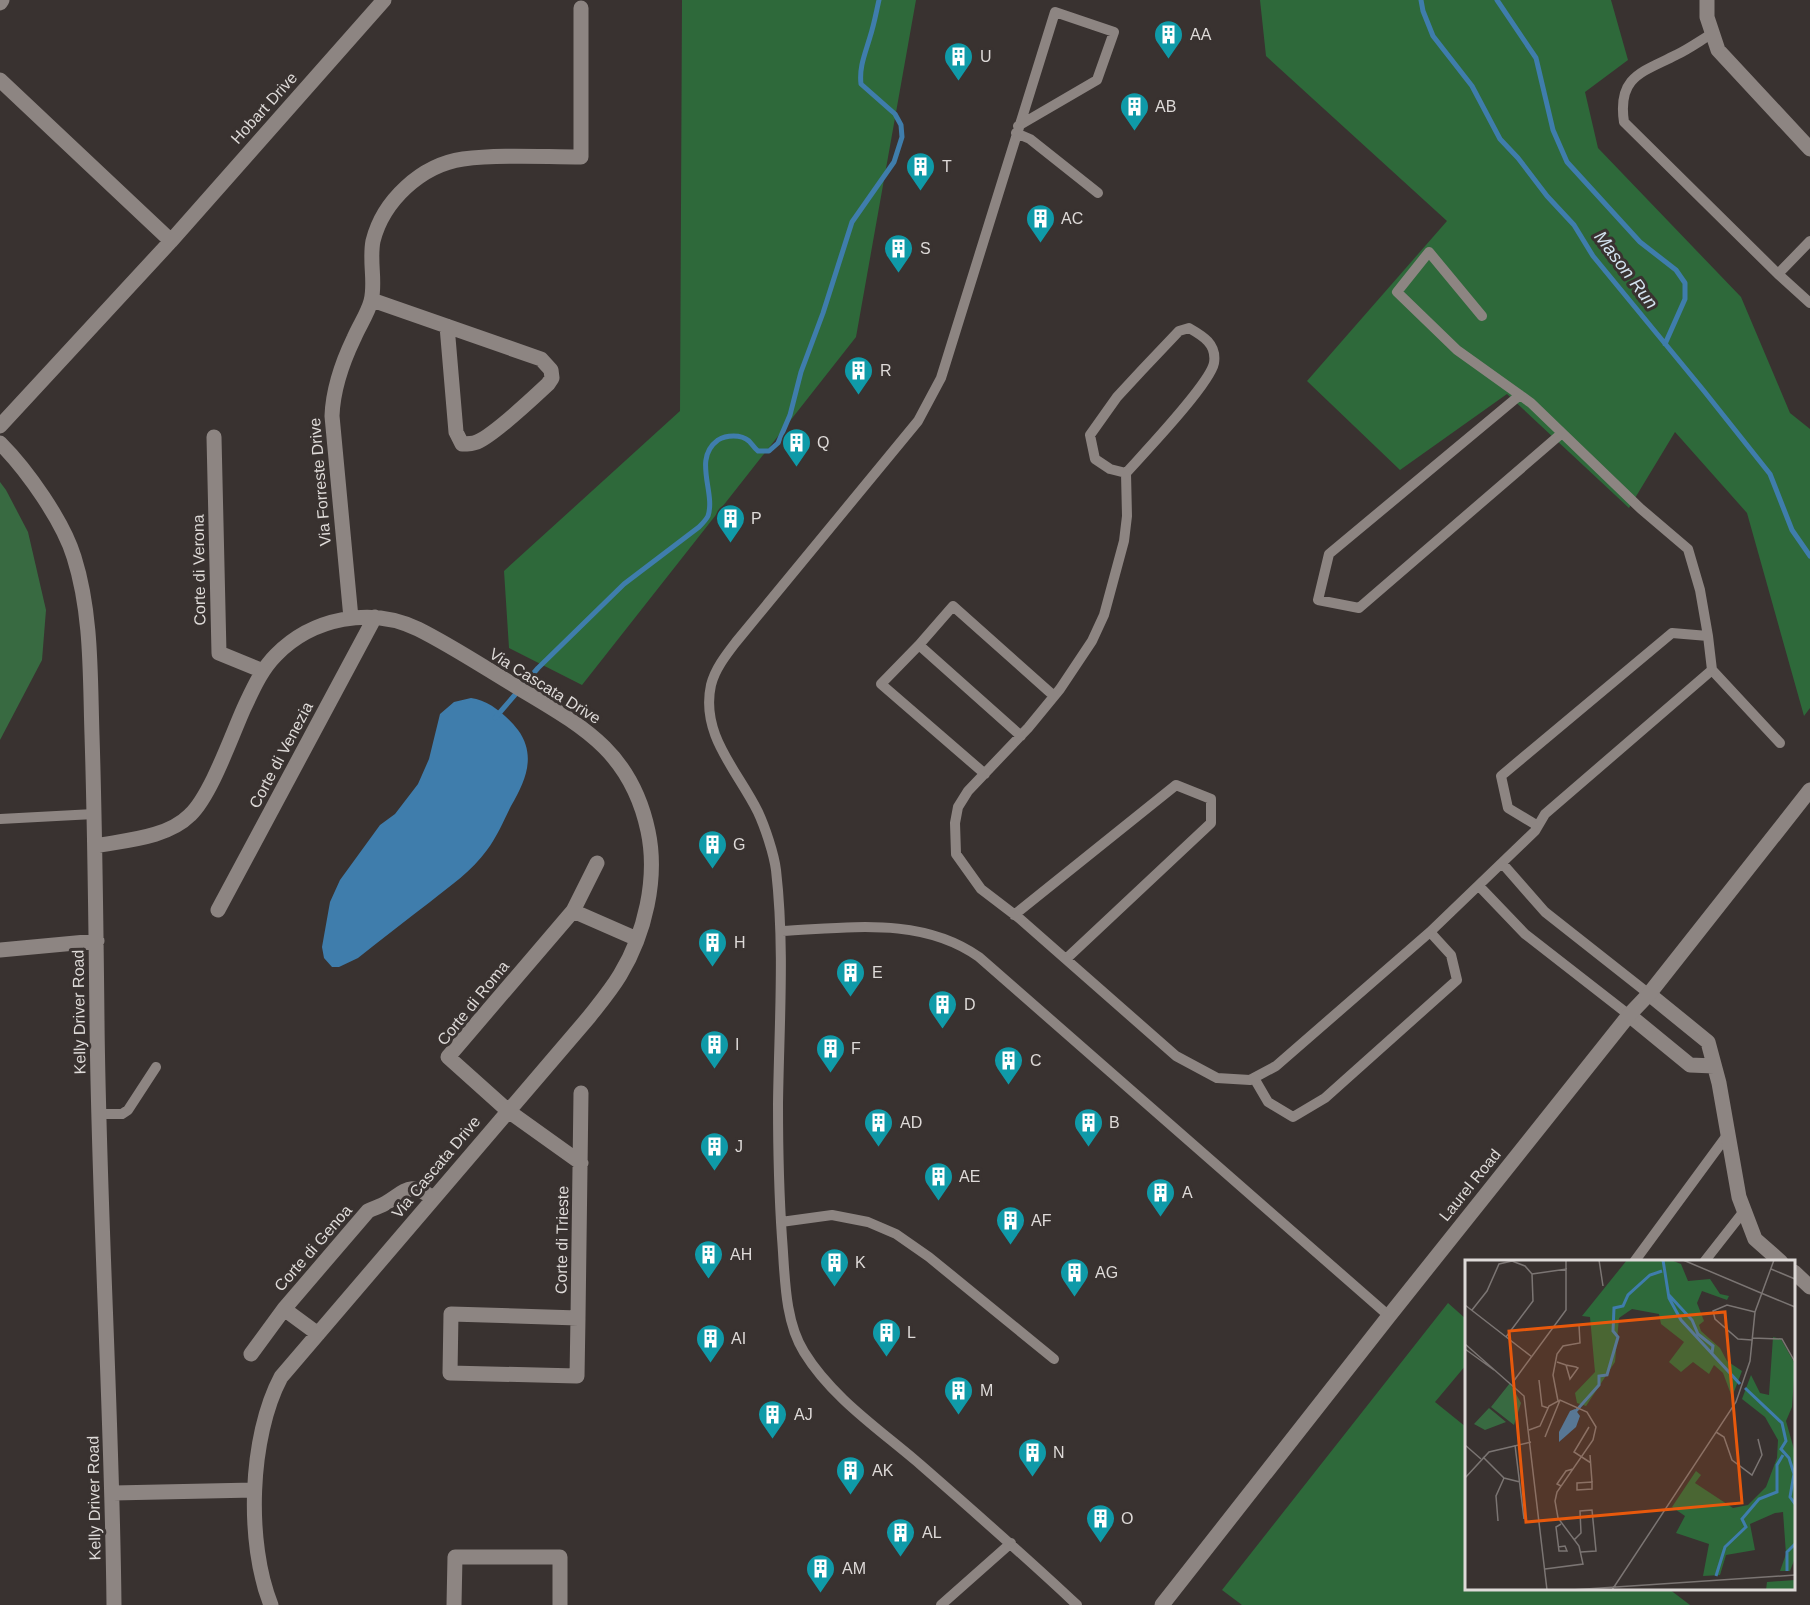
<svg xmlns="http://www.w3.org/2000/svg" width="1810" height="1605" viewBox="0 0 1810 1605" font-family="Helvetica,sans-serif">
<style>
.green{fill:#386a41}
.forest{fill:#2e693a}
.water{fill:#3f7dac}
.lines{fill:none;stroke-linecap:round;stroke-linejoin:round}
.stream{stroke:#3f7dac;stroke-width:5}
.service{stroke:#8d8582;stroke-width:10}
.minor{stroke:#8d8582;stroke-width:15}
.secondary{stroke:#8d8582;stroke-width:15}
.labels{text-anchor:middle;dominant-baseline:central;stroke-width:6;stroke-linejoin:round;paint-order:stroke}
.poi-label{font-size:16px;fill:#dedad8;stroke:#393230;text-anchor:start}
.street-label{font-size:16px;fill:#dedad8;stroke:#393230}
.water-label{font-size:18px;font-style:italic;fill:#d3e3f0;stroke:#393230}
.inset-river{fill:none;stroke:#3f7dac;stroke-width:3}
.inset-road{fill:none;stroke:#7b7573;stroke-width:1.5}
.view{fill:#e8590c;fill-opacity:0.15;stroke:#e8590c;stroke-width:3}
.inset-edge{fill:none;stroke:#dedad8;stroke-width:3}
</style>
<rect width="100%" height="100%" fill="#393230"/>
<path class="green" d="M0,482L6,490L28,532L46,610L42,660L0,740Z"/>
<path class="forest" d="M682,0H916L856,337L582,685L509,648L504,571L680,411Z
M1260,0H1611L1628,60L1585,92L1598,148L1741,297L1790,413L1810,429V708L1804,716L1747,513L1675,432L1629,508L1507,394L1400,470L1307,381L1447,221L1266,56Z
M1448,1303L1466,1319V1365L1435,1402L1466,1427V1588L1669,1589L1690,1605H1242L1222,1590Z"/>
<path class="water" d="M471,698C489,700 507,716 518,730C537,756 525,782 511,806C504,820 497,837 487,850C472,871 450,886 430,902C406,920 382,939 358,958L339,967H332L324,958L322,947L330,902L340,880L380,825L395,814L418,784L429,759L440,714L454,702Z"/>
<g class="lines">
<path class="stream" d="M1421,0L1423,11L1433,36L1472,86L1500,139L1518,158L1547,196L1574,225L1593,256L1704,391L1770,474L1792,530L1810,556
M1497,0L1536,58L1553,130L1567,162L1640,242L1676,270L1685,283V299L1665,344
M495,718L538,668L624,584L699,527C703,523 706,520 708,516C716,492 692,459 718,440C726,435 741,434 749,441C752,444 754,448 758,451H769L778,443L790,415L801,372L823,313L852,222L894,162L902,137L901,125L895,114L861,84C859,67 865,54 870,37C874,25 876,13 879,0"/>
<path class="service" d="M1713,33C1701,40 1689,49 1676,55C1643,72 1617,76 1624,122L1778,274L1810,241
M1018,126L1097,80L1114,32L1055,12L941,378L918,421L736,642C726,655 715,669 711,685C700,735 738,771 758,812C765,827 774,854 776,870C785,948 779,1026 778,1104C778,1149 779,1194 782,1238C785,1274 784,1320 804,1352C831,1396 876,1427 915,1460C970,1508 1024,1555 1077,1605
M1016,133L1030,139L1098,193
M1778,274L1810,303
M1482,316L1429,252L1397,292L1457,350L1531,403L1641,509L1688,549L1700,590L1708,636
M1189,328C1203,336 1217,344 1214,363C1210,384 1143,454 1126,473L1110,469L1095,459L1090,435L1117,397L1142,370L1179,331Z
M1520,395L1329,554L1318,600L1359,608L1562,433
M1126,473L1127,516L1124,541L1104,615L1092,641L1060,689L1028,728L968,791L958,807L955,823L956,854L981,889L1019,918L1176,1056L1217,1078L1250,1080L1276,1066L1430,932L1535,831L1545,814L1712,670L1708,636L1672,633L1501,776L1508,808L1538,826
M919,645L881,684L985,774
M1712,670L1780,743
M1021,736L919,645L953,606L1054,696
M0,819L94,814
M1502,863L1545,912L1649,994
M1479,886L1525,934L1629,1015
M1014,915L1176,785L1211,799V823L1066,959
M782,931C849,928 921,916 979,957L1389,1316
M1254,1078L1268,1102L1293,1117L1325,1098L1457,980L1451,955L1430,932
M99,1114H122L128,1110L156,1067
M781,1222L832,1215L868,1222L896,1234L929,1257L1054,1359
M1634,1262L1728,1134
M1704,1262L1744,1211
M941,1605L1011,1543"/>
<path class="minor" d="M1707,0V17L1718,50L1810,149
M0,3L2,0
M0,80L171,241
M372,300L541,359L551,370L552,378L548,384C533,398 494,435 477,442C472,444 467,444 462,444L456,432L447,326
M0,426L171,241L384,0
M214,437L219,653L263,671
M0,443C27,470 63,521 74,557C92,614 90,676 92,735C95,830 96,925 97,1021C99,1216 112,1410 114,1605
M351,618L332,416C333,388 342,363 354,338C359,326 368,313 371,301C376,283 369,261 373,241C383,201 421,165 463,159C501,154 542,157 581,157V8
M95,846C126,840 167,838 190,815C211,795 231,737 244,708C253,689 261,670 276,655C312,618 371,606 418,629C452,646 485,668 517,687C582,726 631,751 648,831C658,878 645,934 620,975C611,990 600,1003 589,1017L281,1377C249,1437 246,1543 271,1605
M218,910L375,617
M573,911L637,939
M0,950L97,941
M1649,994L1708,1042L1719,1083L1739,1197L1755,1239L1781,1262
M1629,1015L1690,1065L1714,1066
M581,1163L507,1110L448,1057L573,911L597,863
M1794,1272L1810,1287
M451,1314L578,1318L577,1376L450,1373Z
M578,1318L581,1093
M318,1334L284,1309L368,1211C374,1208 381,1206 386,1203C407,1190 410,1181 433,1198
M251,1354L284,1309
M113,1493L254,1490
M454,1605L455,1557H560V1605"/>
<path class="secondary" d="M1162,1605L1389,1316L1629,1015L1649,994L1810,790"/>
</g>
<defs>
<symbol id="building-pin" viewBox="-11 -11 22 30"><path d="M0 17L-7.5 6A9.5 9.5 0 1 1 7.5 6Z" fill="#0f9aa8" stroke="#393230"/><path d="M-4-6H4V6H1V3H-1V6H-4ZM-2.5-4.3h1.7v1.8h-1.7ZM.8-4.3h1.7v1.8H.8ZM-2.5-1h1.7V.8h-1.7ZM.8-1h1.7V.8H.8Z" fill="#fff"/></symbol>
</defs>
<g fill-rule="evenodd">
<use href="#building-pin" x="1152" y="18" width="33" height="45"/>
<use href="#building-pin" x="942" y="40" width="33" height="45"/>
<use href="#building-pin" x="1118" y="90" width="33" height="45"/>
<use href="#building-pin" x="904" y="150" width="33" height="45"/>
<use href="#building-pin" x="1024" y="202" width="33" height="45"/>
<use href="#building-pin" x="882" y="232" width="33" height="45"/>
<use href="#building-pin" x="842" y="354" width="33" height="45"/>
<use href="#building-pin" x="780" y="426" width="33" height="45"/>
<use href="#building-pin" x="714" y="502" width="33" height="45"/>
<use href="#building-pin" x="696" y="828" width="33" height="45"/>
<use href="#building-pin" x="696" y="926" width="33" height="45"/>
<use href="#building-pin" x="834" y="956" width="33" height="45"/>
<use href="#building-pin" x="926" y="988" width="33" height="45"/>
<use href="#building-pin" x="698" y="1028" width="33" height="45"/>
<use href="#building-pin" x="814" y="1032" width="33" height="45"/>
<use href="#building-pin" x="992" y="1044" width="33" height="45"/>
<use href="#building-pin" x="862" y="1106" width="33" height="45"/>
<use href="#building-pin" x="1072" y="1106" width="33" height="45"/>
<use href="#building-pin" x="698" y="1130" width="33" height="45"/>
<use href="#building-pin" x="922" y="1160" width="33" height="45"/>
<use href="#building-pin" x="1144" y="1176" width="33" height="45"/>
<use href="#building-pin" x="994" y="1204" width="33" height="45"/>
<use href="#building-pin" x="692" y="1238" width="33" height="45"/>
<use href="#building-pin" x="818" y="1246" width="33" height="45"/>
<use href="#building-pin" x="1058" y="1256" width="33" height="45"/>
<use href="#building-pin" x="870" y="1316" width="33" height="45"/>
<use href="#building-pin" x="694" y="1322" width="33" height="45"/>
<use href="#building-pin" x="942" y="1374" width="33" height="45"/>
<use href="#building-pin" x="756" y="1398" width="33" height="45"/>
<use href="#building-pin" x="1016" y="1436" width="33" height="45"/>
<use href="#building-pin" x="834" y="1454" width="33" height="45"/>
<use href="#building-pin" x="1084" y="1502" width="33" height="45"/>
<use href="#building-pin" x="884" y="1516" width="33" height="45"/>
<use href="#building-pin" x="804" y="1552" width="33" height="45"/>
</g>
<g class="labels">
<g class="poi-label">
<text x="1190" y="34">AA</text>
<text x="980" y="56">U</text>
<text x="1155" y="106">AB</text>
<text x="942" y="166">T</text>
<text x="1061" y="218">AC</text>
<text x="920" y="248">S</text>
<text x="880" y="370">R</text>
<text x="817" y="442">Q</text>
<text x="751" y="518">P</text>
<text x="733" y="844">G</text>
<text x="734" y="942">H</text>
<text x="872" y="972">E</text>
<text x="964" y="1004">D</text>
<text x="735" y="1044">I</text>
<text x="851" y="1048">F</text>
<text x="1030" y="1060">C</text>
<text x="900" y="1122">AD</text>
<text x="1109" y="1122">B</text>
<text x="735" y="1146">J</text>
<text x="959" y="1176">AE</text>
<text x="1182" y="1192">A</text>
<text x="1031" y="1220">AF</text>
<text x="730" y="1254">AH</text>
<text x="855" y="1262">K</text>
<text x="1095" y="1272">AG</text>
<text x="907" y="1332">L</text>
<text x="731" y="1338">AI</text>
<text x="980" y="1390">M</text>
<text x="794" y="1414">AJ</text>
<text x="1053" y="1452">N</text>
<text x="872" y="1470">AK</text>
<text x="1121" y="1518">O</text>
<text x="922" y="1532">AL</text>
<text x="842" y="1568">AM</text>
</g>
<g class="street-label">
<text transform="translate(264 108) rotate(-48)">Hobart Drive</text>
<text transform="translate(320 482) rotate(-95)">Via Forreste Drive</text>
<text transform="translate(199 570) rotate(-91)">Corte di Verona</text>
<text transform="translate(545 686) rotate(32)">Via Cascata Drive</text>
<text transform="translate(281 755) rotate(-62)">Corte di Venezia</text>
<text transform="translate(473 1003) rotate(-51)">Corte di Roma</text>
<text transform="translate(79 1012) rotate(-91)">Kelly Driver Road</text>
<text transform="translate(436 1167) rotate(-50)">Via Cascata Drive</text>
<text transform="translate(1470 1185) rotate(-51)">Laurel Road</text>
<text transform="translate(562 1240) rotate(-89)">Corte di Trieste</text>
<text transform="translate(313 1248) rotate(-49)">Corte di Genoa</text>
<text transform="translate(94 1498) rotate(-91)">Kelly Driver Road</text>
</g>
<g class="water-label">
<text transform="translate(1626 270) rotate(53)">Mason Run</text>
</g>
</g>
<g transform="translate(1465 1260)">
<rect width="330" height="330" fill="#393230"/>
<path d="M45,123L56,143L49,165L26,147ZM24,148L41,162L20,170L9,164Z" fill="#386a41"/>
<path d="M162,0H206L216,4L223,21L245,19L255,34L264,36L262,40L237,31L232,43L239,61L234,65L236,71L255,88L262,101L277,111L267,137L258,113L249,105L244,114L228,102L216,112L204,102L219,82L196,64L194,54L167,49L154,58L150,102L121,146L112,143L110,133L130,112L125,57L117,56ZM308,77L316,79L330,104L327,147L321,161L330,193V298L325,311H315L321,294L318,252L310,253L285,264L290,290L261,295L255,315L238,316L244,284L211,273L220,256L207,247L231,211L236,215L230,223L268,248L283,245L301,227L312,198L313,180L300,157L277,139L286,115L295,133L304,135ZM330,320V330H301L302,322Z" fill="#2e693a"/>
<path d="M110,149L115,156L111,167L94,182V172L105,151Z" fill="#3f7dac"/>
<path class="inset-river" d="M198,0L204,38L216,60L275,124M203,34L227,60L233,74L248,86L247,93M280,128L317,163L321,181L316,189L324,198L329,214L325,237L330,244M110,152L134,125V116L142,115L153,77L148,71L149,48L158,46L163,35L185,15L197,11M322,311V292L330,284M251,316L260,287L281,267L277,259L294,239L312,232V205L318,195"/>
<path class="inset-road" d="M134,0L138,26M218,0L296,33M306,9L330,19M67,14L102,9M296,33L330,47M0,45L67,97M7,50L22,31L34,4L47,1L60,6L67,14L68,41L41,77M287,78L317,79L330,102M287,80L273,79L250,59L248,51L262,45L290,52M0,84L59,136L82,330M0,89L29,110M92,102L101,105L111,107L113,108L105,119L101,105M74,120L77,146L83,148M48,122L101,50V0M93,141L88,115L92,94L98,86L115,83L114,65M124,167L109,192L126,203M64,170L75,166L84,146L95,140L122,152L131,167L128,180L92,232L90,241L93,258L114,286L118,304L80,309M251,172L259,177L267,200L287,215L297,195L293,179M80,177L95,140M0,185L16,199M50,185L59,259M125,195L127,222M18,197L39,218L55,222M0,218L24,192L66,182M127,222V229L112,230V223ZM96,226L92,224L101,211L108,209M33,261L31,236L39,218M109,280L116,273L115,251L127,250L131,291L116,292M93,287L100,286L102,291H94L91,267L96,264M106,330L330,315M147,330L271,142L285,101L290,52L309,0"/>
<path class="view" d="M260,52L277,243L61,262L44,71Z"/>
<rect width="330" height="330" class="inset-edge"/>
</g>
</svg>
